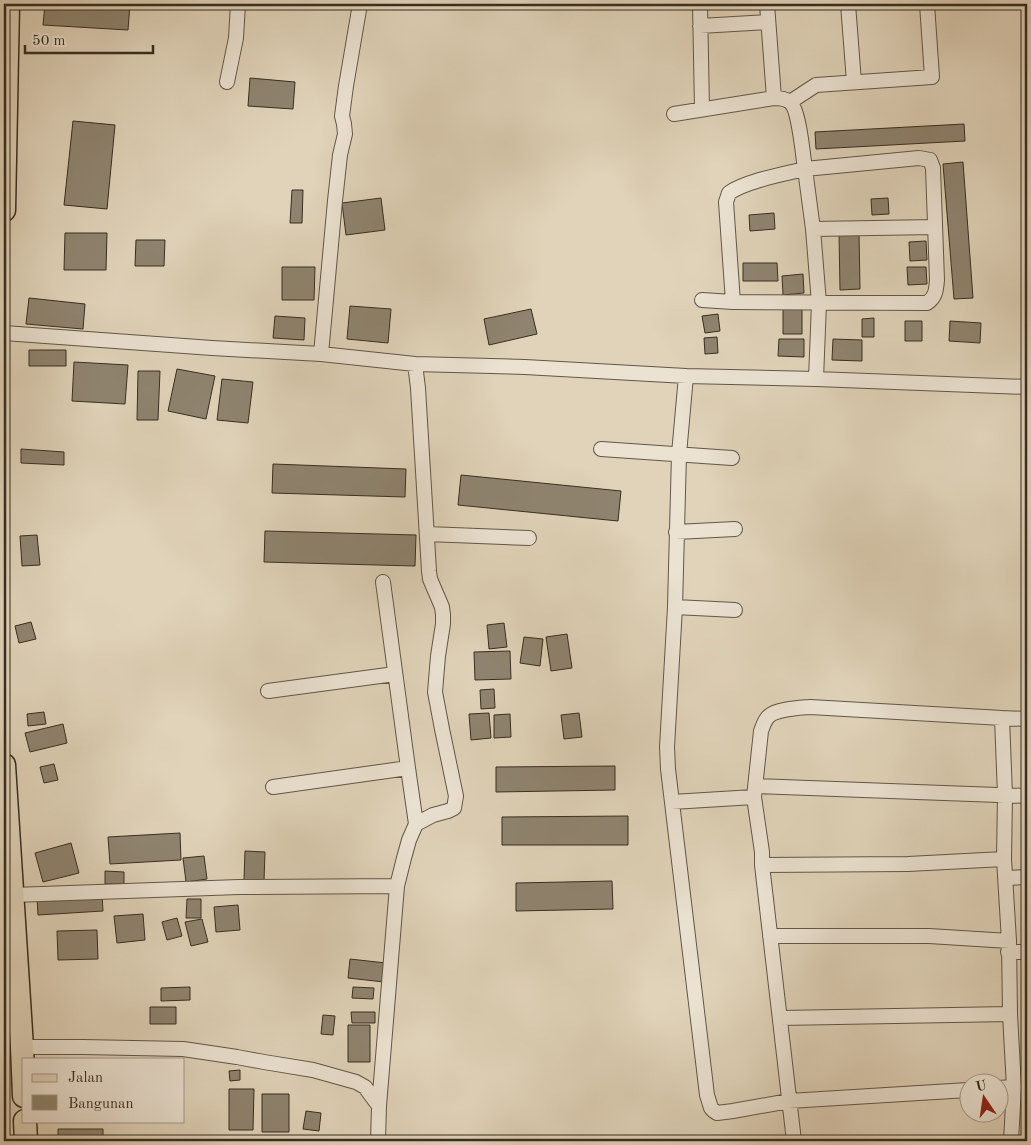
<svg xmlns="http://www.w3.org/2000/svg" width="1031" height="1145" viewBox="0 0 1031 1145" font-family="'Old Standard TT',serif">
<style>
.building{fill:#8f8470;stroke:#372e21}
.lines{fill:none;stroke-linecap:round;stroke-linejoin:round}
.street-casing{stroke:#615747;stroke-width:16}
.primary-casing{stroke:#372e21;stroke-width:25}
.street{stroke:#ebe2d2;stroke-width:14}
.primary{stroke:#e0d3b9;stroke-width:22}
</style>
<rect width="100%" height="100%" fill="#e0d3b9"/>
<filter id="stains"><feTurbulence type="fractalNoise" baseFrequency=".004" numOctaves="4"/><feColorMatrix values="0 0 0 0 .2 0 0 0 0 .09 0 0 0 0 .02 0 0 0 .5 -.17"/></filter>
<radialGradient id="worn" r=".72"><stop offset=".6" stop-color="#630" stop-opacity="0"/><stop offset="1" stop-color="#630" stop-opacity=".3"/></radialGradient>
<path class="building" d="M45,4H130L128,30L43,25Z
M250,78L295,82L293,109L248,106Z
M73,121L115,125L107,209L64,205Z
M964,124L965,141L816,149L815,132Z
M963,162L973,298L954,299L943,164Z
M292,190H303L302,223H290Z
M381,198L385,230L346,235L342,203Z
M888,198L889,214L872,215L871,199Z
M774,213L775,229L750,231L749,215Z
M839,232H859L860,289L840,290Z
M65,233H107L106,270H64Z
M136,240H165L164,266H135Z
M926,241L927,260L910,261L909,242Z
M743,263H777L778,281H743Z
M282,267H315L314,300H282Z
M907,267H926L927,284L908,285Z
M803,274L804,293L783,295L782,276Z
M29,298L85,304L83,329L26,324Z
M350,306L391,309L388,343L347,339Z
M783,308H802V334H783Z
M531,309L537,334L489,345L484,319Z
M718,314L720,331L705,333L702,316Z
M275,316L305,318L304,340L273,338Z
M874,318V337H862V319Z
M905,321H922V341H905Z
M950,321L981,323L980,343L949,341Z
M717,337L718,353L705,354L704,338Z
M779,339H804V357L778,356Z
M833,339L862,340V361L832,360Z
M29,350H66V366H29Z
M74,362L128,365L125,404L72,401Z
M177,369L215,376L206,419L168,411Z
M138,371H160L158,420H137Z
M222,379L253,382L248,423L217,420Z
M21,449L64,452V465L21,463Z
M273,464L406,469L405,497L272,493Z
M461,475L621,491L618,521L458,505Z
M265,531L416,535L415,566L264,562Z
M37,535L40,565L22,566L20,536Z
M31,622L36,639L19,643L15,626Z
M504,623L507,647L489,649L487,625Z
M567,634L572,668L551,671L546,637Z
M524,637L543,639L540,666L520,663Z
M510,651L511,679L475,680L474,652Z
M494,689L495,708L481,709L480,690Z
M44,712L46,724L28,726L27,714Z
M489,713L491,738L471,740L469,714Z
M579,713L582,737L564,739L561,715Z
M510,714L511,737L494,738V715Z
M63,724L67,743L30,752L25,733Z
M54,764L58,780L44,783L40,767Z
M615,766V790L496,792V767Z
M628,816V845H502V817Z
M180,833L181,860L110,864L108,837Z
M71,843L79,873L43,882L35,853Z
M245,851L265,852L264,881L244,880Z
M204,856L207,879L186,882L183,858Z
M105,871L124,872V884H105Z
M612,881L613,909L516,911V883Z
M102,894L103,911L38,915L37,898Z
M187,899H201V918H186Z
M238,905L240,930L216,932L214,907Z
M143,914L145,940L117,943L114,916Z
M177,918L182,936L167,940L162,922Z
M202,919L208,942L191,946L185,922Z
M97,930L98,959L58,960L57,931Z
M350,959L386,963L384,982L348,978Z
M190,987V1000L161,1001V988Z
M353,987L374,988L373,999L352,998Z
M150,1007H176V1024H150Z
M351,1012H375V1023H352Z
M323,1015L335,1016L333,1035L321,1034Z
M348,1025H370V1062H348Z
M240,1070V1080L230,1081L229,1071Z
M229,1089H254L253,1130H229Z
M262,1094H289V1132H262Z
M306,1111L321,1113L319,1131L303,1129Z
M58,1129H103V1141H58Z"/>
<g class="lines">
<defs>
<path id="street" d="M700,4L702,109
M767,4L774,98
M848,4L854,82
M700,26L768,22
M227,82L236,38L238,4
M790,102L816,85L932,77L927,4
M674,114L774,98C779,98 786,99 790,102C799,109 803,156 805,169L919,158L930,160L933,168L937,280C936,290 936,297 927,303L733,302L702,300
M813,229L935,227
M733,302L726,202L729,193C746,181 784,174 805,169L813,229L819,303L816,379
M4,333L212,348L321,354L415,364L525,367L686,376L816,379L1027,387
M321,354L335,201L340,155L345,134L344,124L342,116L346,86L360,4
M686,376L679,454L675,607L667,747L668,769L707,1095L711,1108L714,1111L717,1113L733,1111L789,1101L968,1090
M601,449L732,458
M676,532L735,529
M427,534L529,538
M383,582L408,768
M675,607L735,610
M268,691L395,674
M756,786L1027,796
M273,787L408,768L416,824
M754,797L762,852V865L908,864L1004,859L1009,941L1010,1014L1014,1087
M672,802L754,797L761,731C763,726 765,719 769,716C777,709 799,708 810,707L1002,718
M1004,859L1005,795L1002,718L1027,719
M762,865L794,1141
M1005,878L1027,877
M13,895L239,887L397,886
M770,936H929L1009,941
M1008,952H1027
M780,1018L1010,1014
M22,1047H83L183,1049L237,1057L264,1062L313,1070L356,1082L365,1087L379,1106
M998,1088L1014,1087L1011,1141
M378,1141L379,1106L397,886L404,858L409,840L416,824L433,815L448,811L454,808L456,796L442,729L435,692L438,656L443,624V615L442,607L430,579L429,571L418,388L415,364"/>
<path id="primary" d="M4,210L8,4
M4,765L22,1047L24,1096
M25,1121L26,1141"/>
</defs>
<use href="#street" class="street-casing"/>
<use href="#primary" class="primary-casing"/>
<use href="#street" class="street"/>
<use href="#primary" class="primary"/>
</g>
<rect width="1031" height="1145" fill="none" stroke="#e0d3b9" stroke-width="20"/>
<rect x="5" y="5" width="1021" height="1135" fill="none" stroke="#372e21" stroke-width="2.5"/>
<rect x="10" y="10" width="1011" height="1125" fill="none" stroke="#372e21"/>
<rect x="22" y="1058" width="162" height="65" fill="#ebe2d2" stroke="#a39a8b"/>
<rect x="32" y="1074" width="25" height="8" fill="#e0d3b9" stroke="#a39a8b"/>
<text x="68" y="1082" font-size="15" fill="#372e21">Jalan</text>
<rect x="32" y="1095" width="25" height="15" fill="#8f8470" stroke="#a39a8b"/>
<text x="68" y="1108" font-size="15" fill="#372e21">Bangunan</text>
<g transform="translate(984 1098) rotate(347)"><circle r="24" fill="#ebe2d2" stroke="#a39a8b"/>
<path d="M0-4L9 19L0 12L-9 19Z" fill="#8f2418"/>
<text y="-8" font-size="14" font-weight="bold" text-anchor="middle" fill="#372e21">U</text>
</g>
<path d="M25 45v8h128v-8" fill="none" stroke="#372e21" stroke-width="2.5"/>
<text x="32" y="45" font-size="15" fill="#372e21" stroke="#ebe2d2" stroke-width="4" paint-order="stroke">50 m</text>
<rect width="100%" height="100%" filter="url(#stains)"/>
<rect width="100%" height="100%" fill="url(#worn)"/>
</svg>
